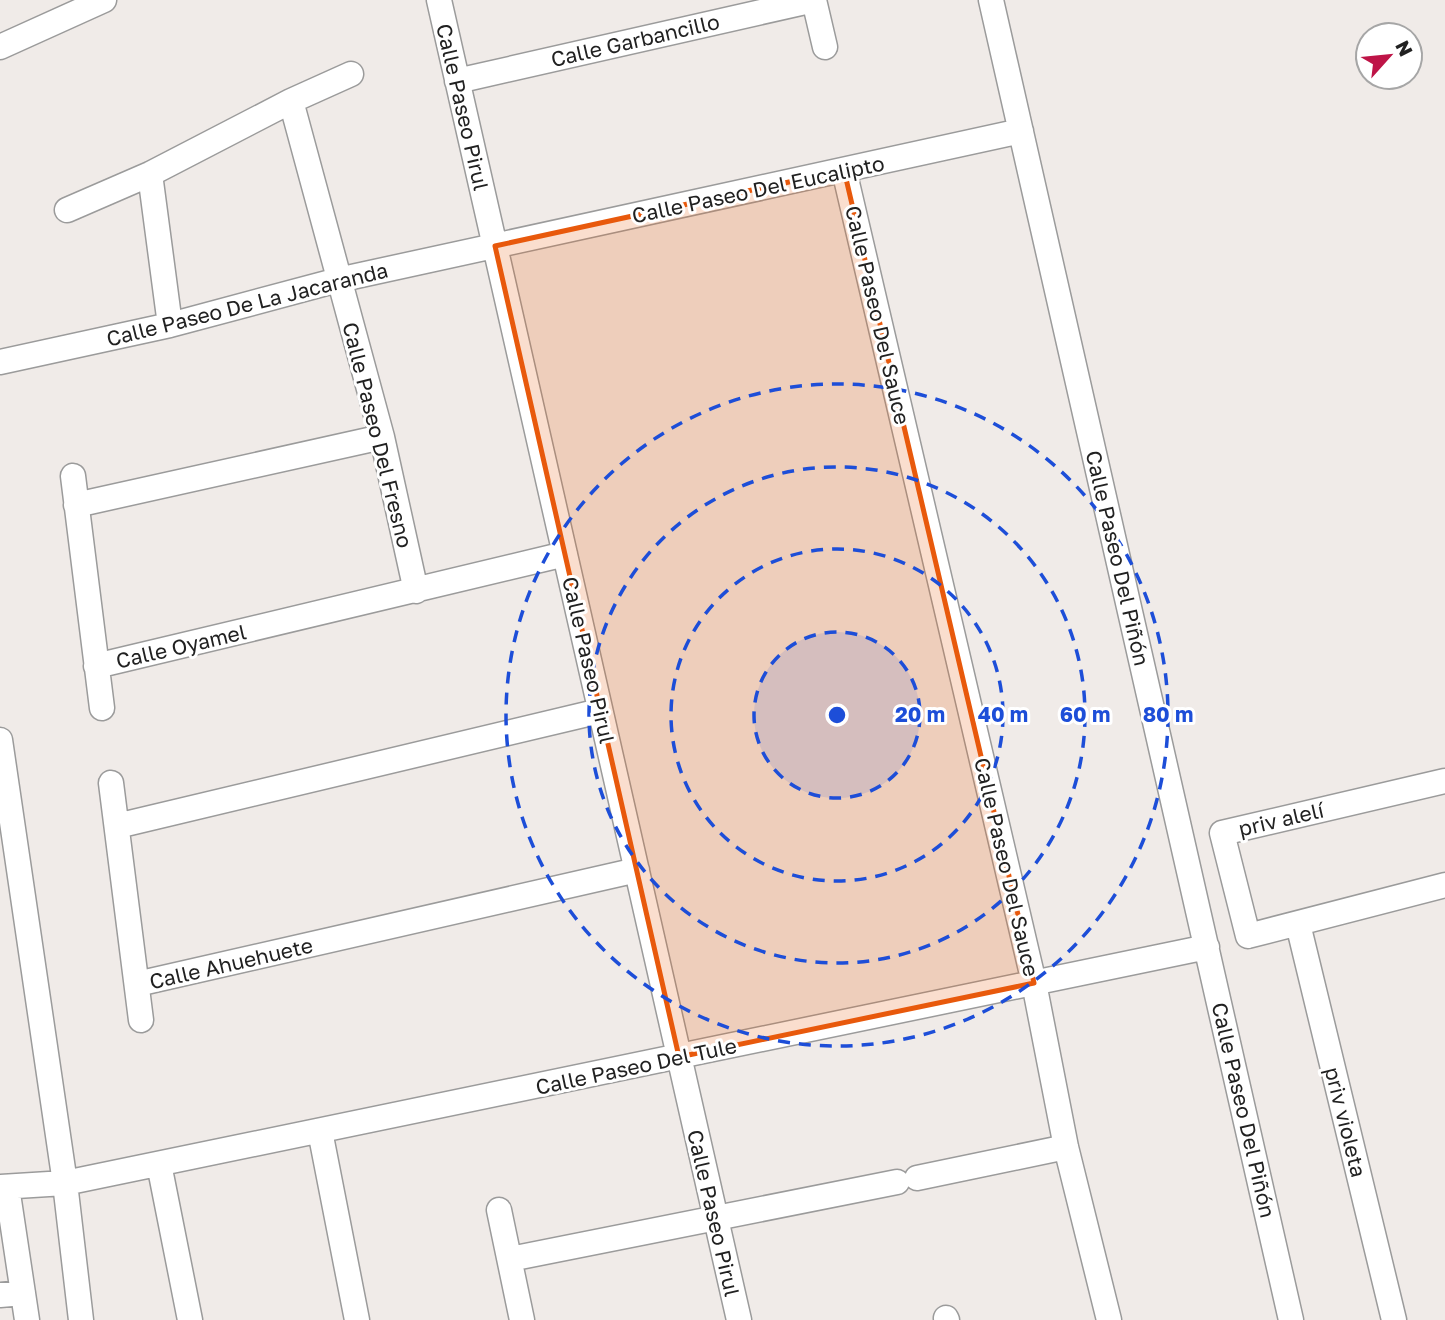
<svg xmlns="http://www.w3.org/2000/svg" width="1445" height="1320" viewBox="0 0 1445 1320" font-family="'Golos Text',sans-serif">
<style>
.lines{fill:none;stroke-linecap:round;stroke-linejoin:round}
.minor-casing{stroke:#9b9b9b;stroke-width:27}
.minor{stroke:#fff;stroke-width:24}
.marked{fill:#e8590c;fill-opacity:0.2;stroke:#e8590c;stroke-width:5;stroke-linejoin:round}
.ring{fill:none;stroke:#1d4ed8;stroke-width:3.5;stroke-dasharray:12 9}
.labels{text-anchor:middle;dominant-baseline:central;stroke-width:6;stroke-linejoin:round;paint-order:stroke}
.street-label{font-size:21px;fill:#212121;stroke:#fff}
.centre{fill:#1d4ed8;stroke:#fff;stroke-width:3.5}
.ring-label{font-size:21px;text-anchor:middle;font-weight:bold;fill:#1d4ed8;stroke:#fff;stroke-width:6;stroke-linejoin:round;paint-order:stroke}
</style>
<rect width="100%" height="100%" fill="#f0ebe8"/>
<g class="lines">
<defs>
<path id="minor" d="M439,0L739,1320
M991,0L1291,1320
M0,47L104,0
M457,81L814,0L825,47
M291,101L382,437L416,591
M844,170L1034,983L1066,1147L1109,1320
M150,174L170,325
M67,210L150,174L291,101L351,74
M0,362L170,325L338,280L1021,131
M73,476L102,708
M76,505L382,437
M96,666L565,554
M0,740L65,1183L81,1320
M1445,781L1222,833L1248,936L1445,885
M111,783L141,1020
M117,826L600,711
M1298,924L1394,1320
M137,984L637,870
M320,1131L357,1320
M159,1164L190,1320
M917,1178L1066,1147
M0,1187L65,1183L1207,947
M7,1187L27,1320
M499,1210L522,1320
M510,1259L897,1182
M0,1295L23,1293
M946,1318L947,1320"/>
</defs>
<use href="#minor" class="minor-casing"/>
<use href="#minor" class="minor"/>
</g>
<path class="marked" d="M844,170L1034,983L679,1057L495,246Z"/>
<circle cx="837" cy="715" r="83" fill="#1d4ed8" fill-opacity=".12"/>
<g class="ring">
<circle cx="837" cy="715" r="83"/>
<circle cx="837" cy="715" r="166"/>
<circle cx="837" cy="715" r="248"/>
<circle cx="837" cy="715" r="331"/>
</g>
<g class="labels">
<g class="street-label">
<text transform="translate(635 40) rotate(-13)">Calle Garbancillo</text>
<text transform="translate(463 107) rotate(77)">Calle Paseo Pirul</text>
<text transform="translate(758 189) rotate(-12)">Calle Paseo Del Eucalipto</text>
<text transform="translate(247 304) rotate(-14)">Calle Paseo De La Jacaranda</text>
<text transform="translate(878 315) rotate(77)">Calle Paseo Del Sauce</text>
<text transform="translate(378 435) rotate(76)">Calle Paseo Del Fresno</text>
<text transform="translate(1118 558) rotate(77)">Calle Paseo Del Piñón</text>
<text transform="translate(181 646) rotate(-13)">Calle Oyamel</text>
<text transform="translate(589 660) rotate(77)">Calle Paseo Pirul</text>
<text transform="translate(1281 819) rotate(-13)">priv alelí</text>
<text transform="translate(1007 867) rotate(77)">Calle Paseo Del Sauce</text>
<text transform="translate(231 963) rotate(-13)">Calle Ahuehuete</text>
<text transform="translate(636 1066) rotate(-12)">Calle Paseo Del Tule</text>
<text transform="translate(1244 1110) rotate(77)">Calle Paseo Del Piñón</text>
<text transform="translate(1346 1122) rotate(76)">priv violeta</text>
<text transform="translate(714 1213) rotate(77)">Calle Paseo Pirul</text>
</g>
</g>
<circle cx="837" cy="715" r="10" class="centre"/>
<g class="ring-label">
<text x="920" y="722">20 m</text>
<text x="1003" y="722">40 m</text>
<text x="1085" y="722">60 m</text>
<text x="1168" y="722">80 m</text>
</g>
<g transform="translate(1389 56) rotate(63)"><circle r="33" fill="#ffffff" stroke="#a6a6a6" stroke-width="2"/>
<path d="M0-5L12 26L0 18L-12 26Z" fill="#be1447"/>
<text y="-10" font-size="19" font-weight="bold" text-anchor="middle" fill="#212121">N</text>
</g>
</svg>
